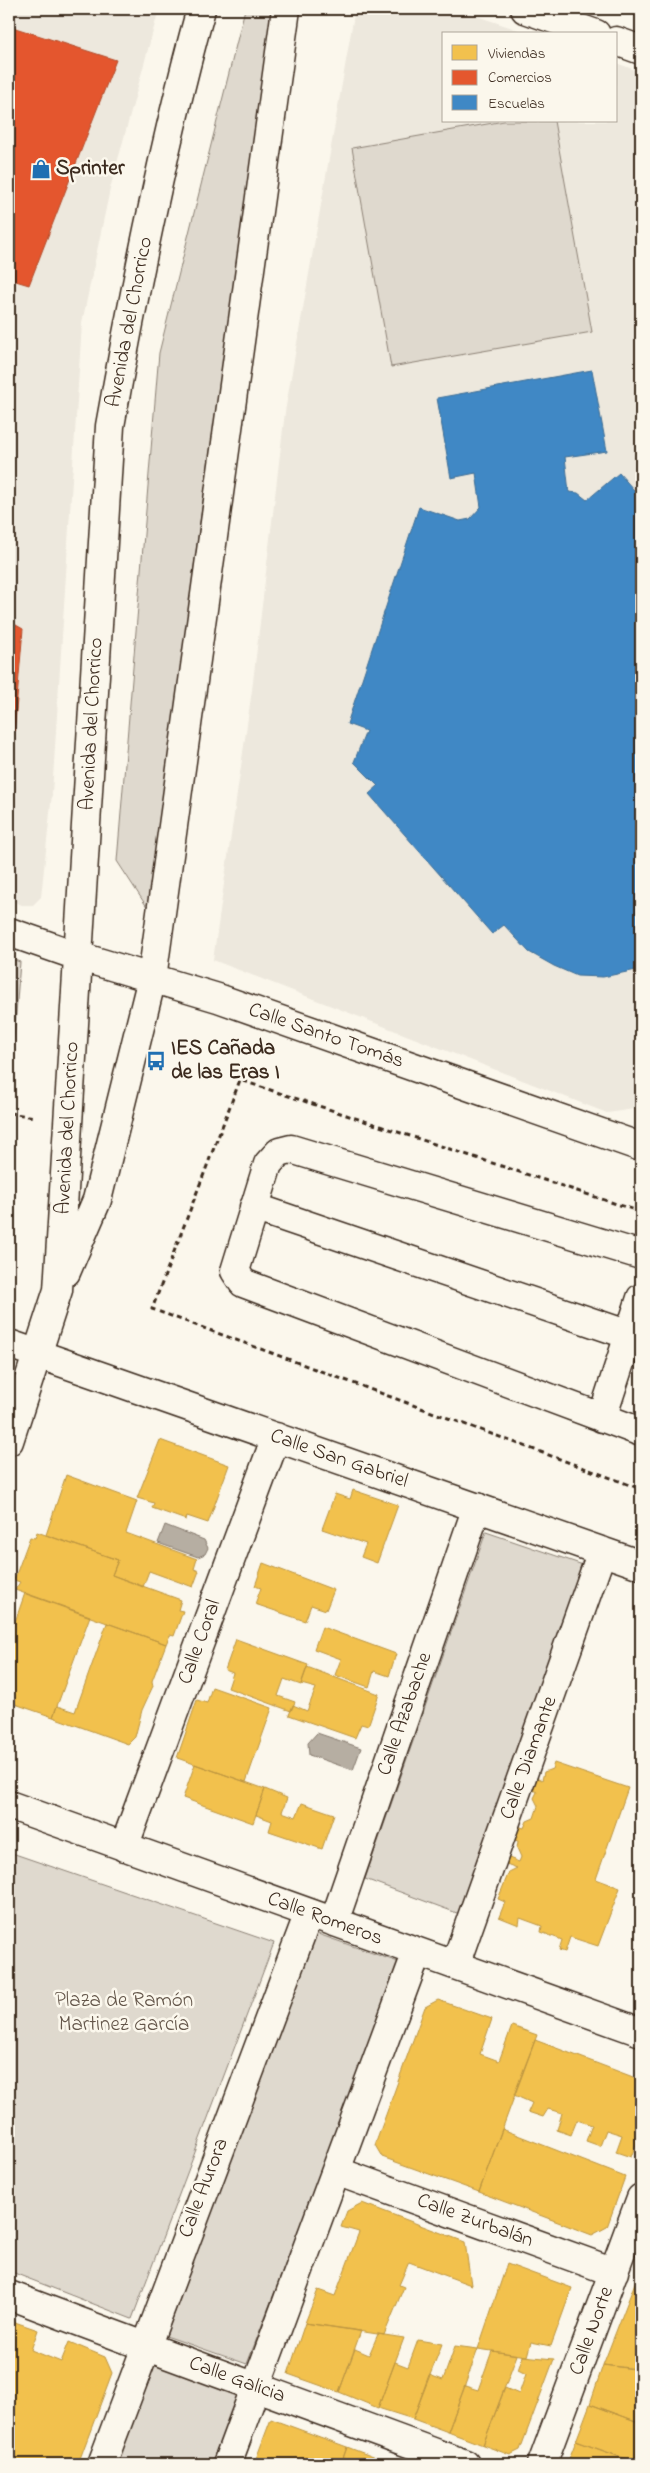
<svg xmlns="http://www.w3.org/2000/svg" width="650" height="2473" viewBox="0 0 650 2473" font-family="'Indie Flower',sans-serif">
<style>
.built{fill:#ede8dd}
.green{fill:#dfd9ce;stroke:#8d8276}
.water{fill:#b6aea2;stroke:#85796d}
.homes{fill:#f2c14e;stroke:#bb9440}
.shops{fill:#e4572e;stroke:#b14a29}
.schools{fill:#3f88c5;stroke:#3e6c93}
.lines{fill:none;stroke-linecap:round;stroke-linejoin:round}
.minor-casing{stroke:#3b2a1e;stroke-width:31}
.path{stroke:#3b2a1e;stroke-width:3;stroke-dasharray:5 4;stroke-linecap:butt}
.minor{stroke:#fbf7ec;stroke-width:28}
.labels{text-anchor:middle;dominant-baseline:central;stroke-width:5;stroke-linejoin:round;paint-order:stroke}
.poi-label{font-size:21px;font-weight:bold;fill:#3b2a1e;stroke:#fbf7ec;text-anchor:start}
.street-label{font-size:21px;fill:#3b2a1e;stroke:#fbf7ec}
.park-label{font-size:21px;fill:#64564a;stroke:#fbf7ec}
</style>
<rect width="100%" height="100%" fill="#fbf7ec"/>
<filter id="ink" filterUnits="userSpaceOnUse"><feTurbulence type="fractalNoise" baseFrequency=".02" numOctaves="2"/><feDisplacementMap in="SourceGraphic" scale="10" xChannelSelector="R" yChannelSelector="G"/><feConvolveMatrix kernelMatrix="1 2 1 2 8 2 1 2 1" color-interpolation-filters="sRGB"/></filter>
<g filter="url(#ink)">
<path class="built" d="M9,9H159L110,189L82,323L52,794L41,897L33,905H22L9,900Z
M355,9H456L530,34H444V121H616V63L641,72V1108L607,1113L213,960L252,690L285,412Z"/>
<path class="green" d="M245,9H273L199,529L149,910L117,861L159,353Z
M504,121H554L592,332L391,367L352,148Z
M9,958L20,962L9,1104Z
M486,1532L589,1567L465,1916L365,1879Z
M9,1852L274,1943L132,2319L9,2271Z
M315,1933L401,1963L247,2364L166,2336Z
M154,2362L242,2395L215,2464H116Z"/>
<path class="water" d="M165,1525L204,1540L208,1548L205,1554L198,1557L158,1543Z
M317,1733L361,1748L353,1770L309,1755L308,1743Z"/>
<path class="homes" d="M160,1440L229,1465L208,1523L187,1516L186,1520L152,1508L154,1503L137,1498Z
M66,1475L137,1501L126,1533L197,1559L194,1569L199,1571L193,1587L149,1571L143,1587L112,1575L118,1560L46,1535Z
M353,1490L398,1505L377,1563L361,1557L366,1544L322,1529L335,1494L350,1499Z
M37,1532L118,1560L112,1575L181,1600L178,1610L183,1611L174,1636L170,1635L166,1644L15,1590L20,1582L14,1580L30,1537L35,1538Z
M263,1563L334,1590L326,1610L311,1605L305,1621L255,1604L261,1588L255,1586Z
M25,1593L90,1616L53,1717L9,1702V1639Z
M107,1623L166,1644L152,1681L153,1686L142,1710L135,1737L128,1744L53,1717L57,1706L75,1712Z
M322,1627L396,1654L389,1676L374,1671L369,1687L335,1675L341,1659L314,1649Z
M236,1639L308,1665L301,1685L284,1679L278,1696L295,1702L291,1711L228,1688L233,1673L225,1670Z
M307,1667L379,1694L368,1726L361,1724L355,1738L289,1715L293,1705L307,1711L316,1688L301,1684Z
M212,1687L272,1708L246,1782L177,1758L197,1700L207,1703Z
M554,1763L628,1788L596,1879L620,1888L598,1946L570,1937L565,1952L559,1950L562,1940L541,1932L542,1926L520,1918L519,1925L499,1917L505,1902L498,1899L509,1872L517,1868L501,1862L504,1856L519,1862L521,1857L517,1848L518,1841L510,1838L514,1825L524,1828L527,1821L534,1818L538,1806L534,1798L537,1792L528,1788L532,1775L542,1780L544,1772L552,1769Z
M195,1764L265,1789L253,1823L183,1798Z
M265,1789L287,1798L282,1812L296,1817L302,1803L334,1814L322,1849L269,1831L272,1821L256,1815Z
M438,2000L492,2019L480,2054L499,2061L512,2026L537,2035L479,2192L382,2157L375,2145L425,2007Z
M535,2040L641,2080V2131L631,2157L616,2152L622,2135L606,2130L600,2146L586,2141L592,2125L577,2120L571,2135L557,2130L562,2113L548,2109L543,2117L528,2112L532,2103L514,2095Z
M502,2129L625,2177L607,2227L592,2235L479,2192Z
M362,2203L465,2242L471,2285L409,2262L399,2285L404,2287L384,2335L305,2323L318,2290L335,2296L359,2232L341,2227L347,2211Z
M507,2264L572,2288L551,2346L531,2342L527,2356L478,2349Z
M640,2270L641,2363L639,2369L603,2365Z
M9,2320L38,2330L31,2350L61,2362L69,2342L105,2357L112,2373L78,2464H9Z
M305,2323L361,2331L339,2392L288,2374Z
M378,2334L404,2338L378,2408L339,2392L355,2349L369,2355Z
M418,2340L442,2344L413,2419L378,2408L395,2362L408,2367Z
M455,2346L478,2349L448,2432L413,2419L429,2375L443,2380Z
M492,2351L517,2355L483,2445L448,2432L465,2386L478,2390Z
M523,2356L554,2359L520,2450L510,2455L483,2445L505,2388L519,2394L526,2374L518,2370Z
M603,2365L641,2370V2423L590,2404Z
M590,2404L641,2423V2464L576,2441Z
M271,2419L347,2447L341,2464H254Z
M576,2441L628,2460L626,2464H567Z
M347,2447L384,2461L383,2464H341Z"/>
<path class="shops" d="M9,26L116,60L29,285L9,279Z
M9,621L23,629L9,792Z"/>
<path class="schools" d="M592,370L607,451L565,457L569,492L578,493L587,500L619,473L641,498V969L603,977L577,976L554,966L529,952L504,925L492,934L369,794L378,786L354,762L366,731L347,724L419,507L460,521L470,519L481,507L476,473L451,478L437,398Z"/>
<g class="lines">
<defs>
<path id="minor" d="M525,9L596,34
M616,41L641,50
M9,932L78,956L218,998L641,1147
M254,1207L641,1339
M641,1255L291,1149L279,1152L268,1164L235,1271L243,1283L641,1432
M66,1272L97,1200L152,978L286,9
M9,1344L641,1565
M602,1418L641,1298
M9,1441L58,1290L110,426C135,286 163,146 201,9
M9,1805L641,2032
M124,1847L276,1437
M334,1922L477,1507
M455,1965L602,1551
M336,2171L614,2272
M9,2295C160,2353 313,2407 465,2464
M102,2464L309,1913
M227,2464L417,1952
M542,2464L641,2198"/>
</defs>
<use href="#minor" class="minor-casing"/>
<path class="path" d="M9,1113L35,1117
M641,1212L240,1080L152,1309L641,1489"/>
<use href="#minor" class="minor"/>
</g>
</g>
<defs>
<symbol id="shop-bare" viewBox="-9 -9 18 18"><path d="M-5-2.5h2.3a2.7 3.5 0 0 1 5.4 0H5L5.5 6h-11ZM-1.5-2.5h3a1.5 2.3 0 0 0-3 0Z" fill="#1f6fb2" stroke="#fbf7ec" stroke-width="2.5" paint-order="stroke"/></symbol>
<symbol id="bus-bare" viewBox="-9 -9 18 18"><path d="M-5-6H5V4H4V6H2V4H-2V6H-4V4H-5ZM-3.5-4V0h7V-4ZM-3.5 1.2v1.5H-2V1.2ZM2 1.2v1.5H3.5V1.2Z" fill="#1f6fb2" stroke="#fbf7ec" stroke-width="2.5" paint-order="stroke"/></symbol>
</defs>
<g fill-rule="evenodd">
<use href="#shop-bare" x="27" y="155" width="28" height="28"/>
<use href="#bus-bare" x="142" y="1047" width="28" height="28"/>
</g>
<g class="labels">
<g class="poi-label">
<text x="56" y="169">Sprinter</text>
<text x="171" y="1049">IES Cañada<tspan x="171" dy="24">de las Eras I</tspan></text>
</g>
<g class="street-label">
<text transform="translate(130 322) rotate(-79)">Avenida del Chorrico</text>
<text transform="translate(92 724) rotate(-87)">Avenida del Chorrico</text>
<text transform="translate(326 1036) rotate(19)">Calle Santo Tomás</text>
<text transform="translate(68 1128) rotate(-87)">Avenida del Chorrico</text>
<text transform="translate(339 1459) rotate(19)">Calle San Gabriel</text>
<text transform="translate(200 1642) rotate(-70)">Calle Coral</text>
<text transform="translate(405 1714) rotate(-71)">Calle Azabache</text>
<text transform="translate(529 1758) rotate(-70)">Calle Diamante</text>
<text transform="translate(325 1919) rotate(20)">Calle Romeros</text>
<text transform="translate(204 2188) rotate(-69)">Calle Aurora</text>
<text transform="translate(475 2221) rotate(20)">Calle Zurbalán</text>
<text transform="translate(592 2331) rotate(-70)">Calle Norte</text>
<text transform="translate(237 2380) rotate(20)">Calle Galicia</text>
</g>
<g class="park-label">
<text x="124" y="2001">Plaza de Ramón<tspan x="124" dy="24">Martinez García</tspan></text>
</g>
</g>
<rect width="650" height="2473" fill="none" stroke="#fbf7ec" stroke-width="30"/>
<rect x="15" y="15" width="620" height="2443" fill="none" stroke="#3b2a1e" stroke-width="2" filter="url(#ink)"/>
<rect x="442" y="32" width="175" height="90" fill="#fbf7ec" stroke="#aea59a"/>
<rect x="452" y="45" width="25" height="15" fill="#f2c14e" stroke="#aea59a"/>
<text x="488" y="58" font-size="15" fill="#3b2a1e">Viviendas</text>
<rect x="452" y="70" width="25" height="15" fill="#e4572e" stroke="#aea59a"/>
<text x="488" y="82" font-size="15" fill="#3b2a1e">Comercios</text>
<rect x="452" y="95" width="25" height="15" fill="#3f88c5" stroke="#aea59a"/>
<text x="488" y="108" font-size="15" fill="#3b2a1e">Escuelas</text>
</svg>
